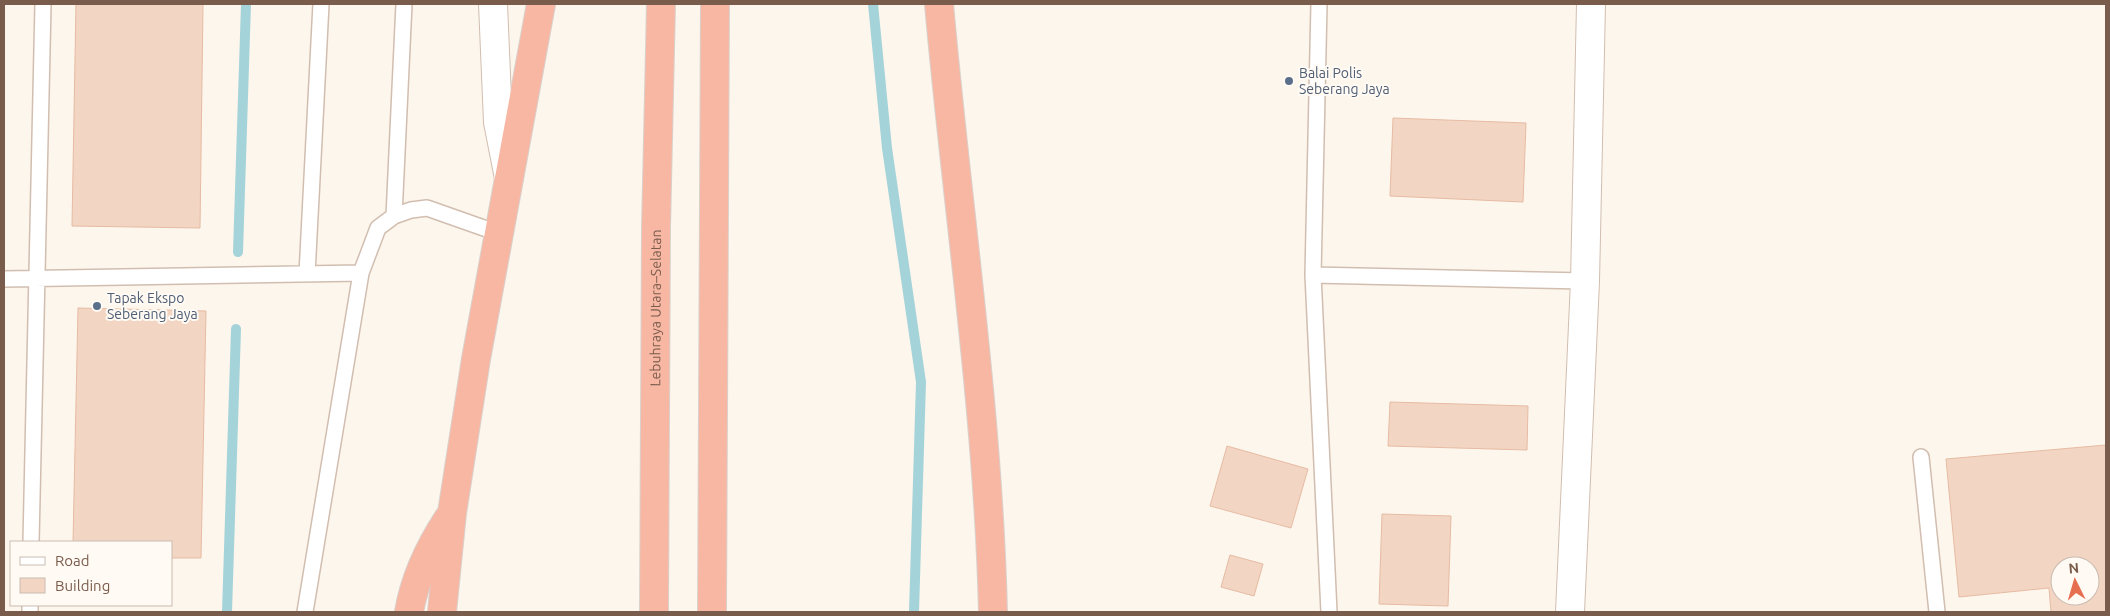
<svg xmlns="http://www.w3.org/2000/svg" width="2110" height="616" viewBox="0 0 2110 616" font-family="Ubuntu,sans-serif">
<style>
.lines{fill:none;stroke-linecap:round;stroke-linejoin:round}
.stream{stroke:#a5d3da;stroke-width:10}
.building{fill:#f3d5c3;stroke:#e6bba3;fill-rule:evenodd}
.lane-casing{stroke:#d1beb0;stroke-width:18}
.street-casing{stroke:#d1beb0;stroke-width:30}
.highway-casing{stroke:#dad1cd;stroke-width:30}
.lane{stroke:#fff;stroke-width:15}
.street{stroke:#fff;stroke-width:28}
.highway{stroke:#f7b7a3;stroke-width:28}
.service-dot{fill:#5c6f8a;stroke:#fffaf3;stroke-width:2}
.labels{text-anchor:middle;dominant-baseline:central;stroke-width:4;stroke-linejoin:round;paint-order:stroke}
.service-label{font-size:14px;fill:#4e5e75;stroke:#fffaf3;text-anchor:start}
.street-label{font-size:14px;fill:#7a5c4d;stroke:#fffaf3}
</style>
<rect width="100%" height="100%" fill="#fdf6ec"/>
<g class="lines">
<path class="stream" d="M873,4L887,148L921,382L914,612
M238,252L246,4
M227,612L236,329"/>
</g>
<path class="building" d="M76,4H203L200,228L72,226Z
M1393,118L1526,123L1523,202L1390,196Z
M78,308L206,311L201,558H171V542H73Z
M1390,402L1528,406L1527,450L1388,446Z
M2106,445V612H2051L2049,588L1959,597L1946,459ZM2060,566H2090V596H2060Z
M1227,446L1308,469L1291,528L1210,506Z
M1382,514L1451,516L1448,606L1379,604Z
M1230,555L1263,564L1254,596L1221,587Z"/>
<g class="lines">
<defs>
<path id="lane" d="M1319,4L1313,275L1329,612
M394,216L404,4
M307,274L321,4
M1313,275L1585,281
M4,279L361,273L378,228L394,216L411,210L427,208L498,233
M1921,457L1937,612
M31,542L43,4
M30,612V605
M305,612L361,273"/>
<path id="street" d="M493,4L498,122L509,178
M1570,612L1585,281L1591,4"/>
<g id="highway">
<path d="M939,4C957,207 988,408 993,612"/>
<path d="M409,612C415,577 429,548 448,519"/>
<path d="M442,612L452,513L476,359L541,4"/>
<path id="s1" d="M654,612L656,228L661,4"/>
<path d="M712,612L715,4"/>
</g>
</defs>
<use href="#lane" class="lane-casing"/>
<use href="#street" class="street-casing"/>
<use href="#highway" class="highway-casing"/>
<use href="#lane" class="lane"/>
<use href="#street" class="street"/>
<use href="#highway" class="highway"/>
</g>
<g class="service-dot">
<circle cx="1289" cy="81" r="5"/>
<circle cx="97" cy="306" r="5"/>
</g>
<g class="labels">
<g class="service-label">
<text x="1299" y="73">Balai Polis<tspan x="1299" dy="16">Seberang Jaya</tspan></text>
<text x="107" y="298">Tapak Ekspo<tspan x="107" dy="16">Seberang Jaya</tspan></text>
</g>
<g class="street-label">
<text stroke="none"><textPath href="#s1" startOffset="304">Lebuhraya Utara–Selatan</textPath></text>
</g>
</g>
<rect width="2110" height="616" fill="none" stroke="#7a5c4d" stroke-width="10"/>
<rect x="10" y="541" width="162" height="65" fill="#fffaf3" stroke="#cabbb1"/>
<rect x="20" y="557" width="25" height="8" fill="#ffffff" stroke="#cabbb1"/>
<text x="55" y="566" font-size="15" fill="#7a5c4d">Road</text>
<rect x="20" y="578" width="25" height="15" fill="#f3d5c3" stroke="#cabbb1"/>
<text x="55" y="591" font-size="15" fill="#7a5c4d">Building</text>
<g transform="translate(2075 581) rotate(355)"><circle r="24" fill="#fffaf3" stroke="#cabbb1"/>
<path d="M0-4L9 19L0 12L-9 19Z" fill="#e76f51"/>
<text y="-8" font-size="14" font-weight="bold" text-anchor="middle" fill="#7a5c4d">N</text>
</g>
</svg>
